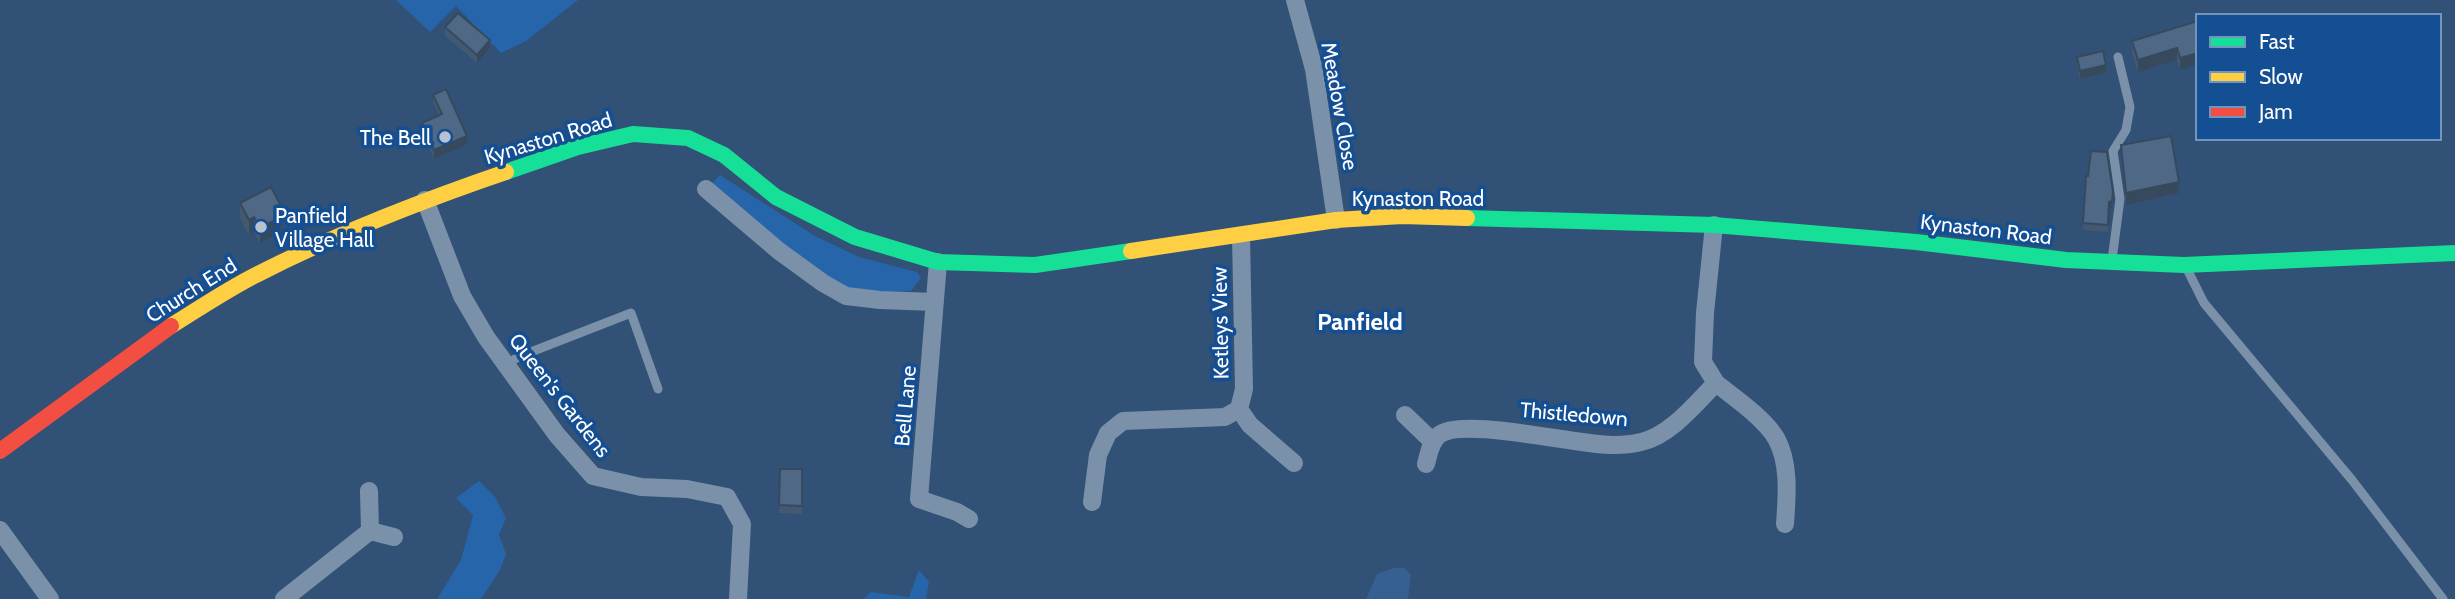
<svg xmlns="http://www.w3.org/2000/svg" width="2455" height="599" viewBox="0 0 2455 599" font-family="Cabin,sans-serif">
<style>
.green{fill:#2765aa}
.water{fill:#366090}
.lines{fill:none;stroke-linecap:round;stroke-linejoin:round}
.lane{stroke:#7a91a9;stroke-width:9}
.street{stroke:#7a91a9;stroke-width:18}
.fast{stroke:#16e098;stroke-width:16}
.slow{stroke:#ffcf43;stroke-width:16}
.jam{stroke:#f24e42;stroke-width:16}
.wall{fill:#435972}
.shaded-wall{fill:#37495d}
.building{fill:#4e6885;stroke:#37495d;stroke-width:2}
.poi-dot{fill:#b7c2cf;stroke:#144e93;stroke-width:2.5}
.labels{text-anchor:middle;dominant-baseline:central;stroke-width:7;stroke-linejoin:round;paint-order:stroke}
.street-label{font-size:21px;fill:#fff;stroke:#144e93}
.poi-label{font-size:21px;fill:#fff;stroke:#144e93;text-anchor:end}
.quarter-label{font-size:24px;font-weight:bold;fill:#fff;stroke:#144e93}
</style>
<rect width="100%" height="100%" fill="#315176"/>
<path class="green" d="M396,0H578L526,41L501,53L456,6L430,32Z
M720,175L815,236L859,257L917,272L921,278L911,291L848,293L708,188Z
M479,481L495,497L506,518L499,535L506,554L500,570L481,599H437L461,560L473,515L456,498Z
M919,570L929,582L926,599H864L871,592L909,597Z"/>
<path class="water" d="M1394,568H1405L1411,575L1408,599H1366L1377,574Z"/>
<g class="lines">
<path class="lane" d="M2112,260L2120,199L2113,151L2126,130L2130,107L2118,57
M2187,269L2204,303L2352,480L2443,599
M506,365L518,357L631,313L658,389"/>
<path class="street" d="M1295,0L1314,69L1336,220
M706,189L779,251L823,283L846,296L880,300L935,302
M425,200L462,296L486,337L557,435L593,476L641,487L687,489L727,497L742,524L738,599
M1714,225L1705,313L1703,362L1716,383
M938,262L919,499L957,512L969,519
M1239,409L1244,389L1241,236
M1405,415L1433,442
M1426,464C1429,454 1430,442 1439,435C1462,416 1580,446 1614,445C1623,445 1633,444 1641,442C1670,436 1696,403 1716,383C1735,398 1764,418 1776,438C1790,463 1787,496 1785,524
M369,491L370,531L394,537
M1092,502L1098,455L1108,433L1123,421L1225,417L1239,409L1250,425L1294,463
M0,530L50,599
M284,599L370,531"/>
<path class="fast" d="M506,172L578,147L633,134L688,138L724,155L776,197L855,237L938,262L1035,265L1131,251
M1467,218L1714,225L1916,242L2066,260L2184,265L2455,253"/>
<path class="slow" d="M1131,251L1336,220L1402,216L1467,218
M171,326C200,308 228,289 258,274C338,233 421,201 506,172"/>
<path class="jam" d="M0,451L171,326"/>
</g>
<path class="wall" d="M2198,21L2180,70L2177,60L2138,72L2132,53V41Z
M445,27L490,48L477,63L445,36Z
M2077,57L2106,73L2080,79L2077,65Z
M433,95L467,144L434,159L422,131V123L439,115L433,103Z
M2121,145L2179,193L2126,205L2121,156Z
M2113,199L2112,208L2109,209L2108,232L2083,230V223Z
M240,203L280,204L281,232L260,243L254,232L249,235L240,218Z
M780,469H802V514L779,513Z"/>
<path class="shaded-wall" d="M490,40V48L477,63V55Z
M2177,48V60L2138,72V60Z
M2198,53V64L2180,70V58Z
M2106,65V73L2080,79V71Z
M467,136V144L434,159V150Z
M2179,182V193L2126,205V193Z
M2113,192L2112,208L2109,209L2108,232L2109,202Z
M280,204L281,232L260,243V228L275,207Z
M254,217V232L249,235V220Z"/>
<path class="building" d="M458,13L490,40L477,55L445,27Z
M2198,21V53L2180,58L2177,48L2138,60L2132,41Z
M2103,51L2106,65L2080,71L2077,57Z
M446,89L467,136L434,150L422,123L442,114L433,95Z
M2171,136L2179,182L2126,193L2121,145Z
M2091,151L2107,152L2113,192L2112,201L2109,202L2108,225L2083,223L2086,176H2088Z
M271,187L280,204L275,207L281,217L260,228L254,217L249,220L240,203Z
M780,469H802V506L779,505Z"/>
<g class="poi-dot">
<circle cx="445" cy="137" r="7"/>
<circle cx="261" cy="227" r="7"/>
</g>
<g class="labels">
<g class="street-label">
<text transform="translate(1340 106) rotate(80)">Meadow Close</text>
<text transform="translate(548 138) rotate(-17)">Kynaston Road</text>
<text x="1418" y="198">Kynaston Road</text>
<text transform="translate(1986 229) rotate(7)">Kynaston Road</text>
<text transform="translate(191 290) rotate(-32)">Church End</text>
<text transform="translate(1220 323) rotate(-91)">Ketleys View</text>
<text transform="translate(560 395) rotate(52)">Queen's Gardens</text>
<text transform="translate(905 406) rotate(-85)">Bell Lane</text>
<text transform="translate(1574 414) rotate(5)">Thistledown</text>
</g>
<g class="poi-label">
<text x="431" y="137">The Bell</text>
<text x="275" y="215" text-anchor="start">Panfield<tspan x="275" dy="24">Village Hall</tspan></text>
</g>
<g class="quarter-label">
<text x="1360" y="321">Panfield</text>
</g>
</g>
<rect x="2196" y="14" width="245" height="126" fill="#144e93" stroke="#7295be" stroke-width="2"/>
<rect x="2210" y="37" width="35" height="10" fill="#16e098" stroke="#7295be" stroke-width="2"/>
<text x="2259" y="49" font-size="21" fill="#ffffff">Fast</text>
<rect x="2210" y="72" width="35" height="10" fill="#ffcf43" stroke="#7295be" stroke-width="2"/>
<text x="2259" y="84" font-size="21" fill="#ffffff">Slow</text>
<rect x="2210" y="107" width="35" height="10" fill="#f24e42" stroke="#7295be" stroke-width="2"/>
<text x="2259" y="119" font-size="21" fill="#ffffff">Jam</text>
</svg>
